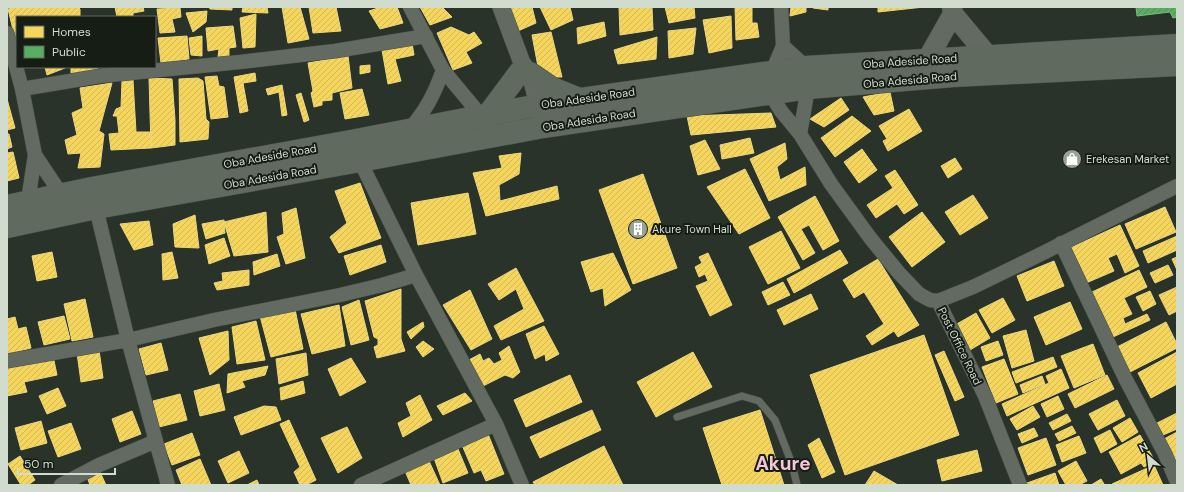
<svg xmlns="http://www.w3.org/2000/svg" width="1184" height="492" viewBox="0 0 1184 492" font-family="'DM Sans',sans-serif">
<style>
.homes{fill:url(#homes-hatch);stroke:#ebd77e}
.public{fill:url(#public-hatch);stroke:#7ebc82}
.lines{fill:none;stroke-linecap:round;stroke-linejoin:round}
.service-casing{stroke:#485147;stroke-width:8}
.minor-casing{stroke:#485147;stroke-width:15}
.tertiary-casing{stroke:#485147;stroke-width:18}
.secondary-casing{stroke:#485147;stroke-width:21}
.primary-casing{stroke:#485147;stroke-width:23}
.service{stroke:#636a62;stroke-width:7}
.minor{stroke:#636a62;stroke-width:14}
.tertiary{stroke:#636a62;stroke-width:17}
.secondary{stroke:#636a62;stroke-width:20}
.primary{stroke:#606a5f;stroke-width:22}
.labels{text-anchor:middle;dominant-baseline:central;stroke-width:4;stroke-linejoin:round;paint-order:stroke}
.street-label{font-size:11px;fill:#d1dccf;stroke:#151d14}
.poi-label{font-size:11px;fill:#d1dccf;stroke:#151d14;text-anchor:start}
.town-label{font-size:19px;font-weight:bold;fill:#f6c7db;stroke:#151d14}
</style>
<defs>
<pattern id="homes-hatch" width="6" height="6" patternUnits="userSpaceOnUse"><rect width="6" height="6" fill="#f6d55c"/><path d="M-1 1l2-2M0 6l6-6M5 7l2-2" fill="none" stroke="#d1b856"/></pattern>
<pattern id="public-hatch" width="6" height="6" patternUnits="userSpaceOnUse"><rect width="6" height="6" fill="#5aae61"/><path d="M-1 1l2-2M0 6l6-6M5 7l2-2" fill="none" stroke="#528e56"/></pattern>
</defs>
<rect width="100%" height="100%" fill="#2a3329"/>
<path class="homes" d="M18,7H78L80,9V17H17V46L8,9Z
M115,7H143L144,11L133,13V17H117Z
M209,7H232V10L210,9Z
M243,7H267L268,13L242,12Z
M282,7H300L309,39L288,43Z
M309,7H336L341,31L313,33Z
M381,7H397L403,23L380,29L369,11Z
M420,7H442L452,17L430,25Z
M511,7H532L536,23L518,31L509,8Z
M540,7H570L573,20L551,30Z
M619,7H652L653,30L620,35Z
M665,7H694L695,18L669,23Z
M735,7H752V23H757L759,37L736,40Z
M791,7H806V12L790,16Z
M813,7H828V10L813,8Z
M878,7H924L878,12Z
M180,8L181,17L172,19L175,32L160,33L157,9Z
M207,11L206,22L193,32L186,13Z
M256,14L255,47L243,48L240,18Z
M731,16L732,48L709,53L703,20Z
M604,22L606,36L578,44L577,28Z
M233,26L236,47L229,48V56L218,57L219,49L208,51L206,28Z
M451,27L469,35L474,32L482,43L466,52L472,63L453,70L437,33Z
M696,28L693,54L669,58L668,31Z
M551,32L562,77H540L532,35Z
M187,36L189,59L161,63L158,38Z
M202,36V56L191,55L189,38Z
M657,37L656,59L618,64L614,50Z
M412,43L414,55L395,59L401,81L388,84L382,50Z
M348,56L352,88L332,93V100L322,101V105L314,107L311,93L313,91L308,63Z
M370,65V72L360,74V66Z
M45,67H65V68L47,75Z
M71,67H97L98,70L71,73Z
M255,73L256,81L243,83L248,111L240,113L234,77Z
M217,76L219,86L224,87L228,117L211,119L205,77Z
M149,78L172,79L175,120V145L151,148Z
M198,78L203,81L206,119L209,122L208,139L180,142L179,79Z
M133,80L136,132H151V148L111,150L109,134L119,133L117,116H113L116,109L121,107L122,81Z
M112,83L99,131L104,134L100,167L78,168L81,153L68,154L65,140L77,135L72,113L83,108L80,88Z
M282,85L287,115L282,116L279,92L268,95L266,89Z
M362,89L369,115L345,119L340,93Z
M890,92L894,111L874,115L863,97Z
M301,93L309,120L304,122L296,95Z
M841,98L849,110L824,127L810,119Z
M7,99L15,128L7,130Z
M909,109L922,131L888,151L883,141L887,139L879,126Z
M771,113L776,127L691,135L687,116Z
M852,116L871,131L835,157L821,138Z
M7,134H9L12,147L7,149Z
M750,138L754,153L722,159L720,145Z
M705,140L720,169L698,175L690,146Z
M785,143L787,159L777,167L780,180L805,167L806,185L769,201L750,159Z
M862,149L877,170L859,183L844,162Z
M13,152L19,178L7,181V153Z
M521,153L519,174L499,185L500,201L557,186L559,199L486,216L473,173L502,168L499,156Z
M955,158L962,169L948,178L941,166Z
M745,169L770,218L739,234L707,187Z
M895,170L918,205L904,214L897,204L876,218L867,205L893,188L885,176Z
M643,174L677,268L633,284L599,190Z
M360,183L381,238L339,253L330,237L347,223L335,191Z
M468,193L476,234L418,245L411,203Z
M973,195L988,218L960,235L945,212Z
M815,196L839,241L823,250L809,225L801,229L815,253L803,260L778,217Z
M1165,207L1176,232L1136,249L1125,224Z
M296,208L305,258L286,264L277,237L284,234L282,213Z
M266,212L268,252L234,256L224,222Z
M922,212L945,242L912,267L889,237Z
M195,215L199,248L175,247L173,224Z
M224,220L225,233L206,239L202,224Z
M149,221L153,245L134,250L120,224Z
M1120,225L1139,266L1125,273L1117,254L1108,258L1114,271L1086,283L1070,248Z
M781,231L800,268L768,284L749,247Z
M1177,236V250L1148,263L1143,251Z
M224,238L230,256L209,264L205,245Z
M381,245L386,262L350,275L344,256Z
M840,250L848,263L794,293L787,279Z
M52,252L57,277L37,281L32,256Z
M172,252L178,278L163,280L162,254Z
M613,253L631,290L605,306L603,288L591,292L581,262Z
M708,253L732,305L710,316L696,286L708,281L705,274L699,277L695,267L702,263L699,257Z
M277,254L280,266L254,275L253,262Z
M1177,257V270L1172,259Z
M878,259L919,325L898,337L894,331L872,345L866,336L884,324L864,292L854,298L843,280Z
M1054,261L1064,286L1027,301L1017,276Z
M1168,265L1173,275L1155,283L1150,273Z
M516,268L544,321L501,340L494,326L524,309L516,289L499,300L488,284Z
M249,270V285L217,290L214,283L223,281L222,273Z
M1139,270L1147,287L1124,298L1132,314L1123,318L1125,324L1147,314L1150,320L1113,337L1092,292Z
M783,282L790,295L768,305L762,292Z
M1177,287V311L1169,315L1159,295Z
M401,289V339L405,351L377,358L374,347L378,345V339L374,337L365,301Z
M470,290L492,339L471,350L443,305Z
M1150,291L1156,304L1143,311L1136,297Z
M811,294L818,309L784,325L777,310Z
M1003,298L1015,320L992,333L979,310Z
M85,299L93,337L72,341L64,304Z
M359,300L369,340L351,345L342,307Z
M1070,302L1082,329L1046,345L1034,317Z
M339,305L345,346L312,354L301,314Z
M295,309L303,349L271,357L260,316Z
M976,313L990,338L970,350L955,325Z
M64,316L70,339L44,345L38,322Z
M15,317L18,329L26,327L31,348L7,354V319Z
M256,321L265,360L237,364L232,327Z
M423,322L424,327L411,339L407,332Z
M1166,322L1177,344V348L1130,372L1117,347Z
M544,326L559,354L546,361L545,354L535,359L526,334Z
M1026,330L1034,361L1012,368L1003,336Z
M228,331L229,360L210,375L199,338Z
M924,335L959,435L845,475L810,375Z
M423,341L434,349L423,357L416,347Z
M998,341L1003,355L986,361L981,347Z
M161,343L168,370L146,375L139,349Z
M1093,344L1105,375L1074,388L1061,356Z
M509,346L520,372L513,378L505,375L479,388L467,361L480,354L483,361L489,358L494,364L502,360L499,353Z
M99,350L103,378L81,382L77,353Z
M944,351L964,397L955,401L935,355Z
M693,352L712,387L656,417L637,382Z
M1177,352V384L1151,398L1138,373Z
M306,353L308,375L279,384L276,359Z
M53,356L57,375L24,382L27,392L7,396V365Z
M1053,357L1057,367L1016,383L1012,372Z
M351,358L366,382L340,396L328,369Z
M1004,359L1018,394L996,403L982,367Z
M268,366L265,375L242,381L245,387L227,393L228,374Z
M1061,369L1069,388L1007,416L1002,404L1049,383L1046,376Z
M570,375L582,402L526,427L514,400Z
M1107,375L1114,389L1075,408L1068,394Z
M1042,376L1045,384L1023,393L1020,385Z
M303,381L305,393L281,400L280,388Z
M219,384L225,410L200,416L194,391Z
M58,388L66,406L47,414L39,396Z
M465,393L472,401L443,415L437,406Z
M180,394L187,420L159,427L153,401Z
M420,395L432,420L403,437L398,423L411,416L406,403Z
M1058,396L1064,409L1047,417L1041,404Z
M1117,400L1125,416L1098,430L1089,414Z
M264,406L276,407L281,420L241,435L234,417Z
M1033,406L1040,417L1017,430L1010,419Z
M592,410L601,430L540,458L530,437Z
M760,410L784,485H722L703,428Z
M132,411L141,434L120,442L112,419Z
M1177,413V429L1163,435L1157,423Z
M1067,414L1071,421L1053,430L1049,423Z
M1130,418L1138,432L1122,442L1113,428Z
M289,420L316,480L306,485H300L294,472L300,467L280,424Z
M41,421L47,443L21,450L15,428Z
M71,423L81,449L58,457L48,431Z
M1072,426L1076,433L1059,441L1055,434Z
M347,427L362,458L338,473L321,438Z
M1034,428L1038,436L1022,443L1018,434Z
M1110,430L1117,444L1101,453L1094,438Z
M1177,432V464H1176L1164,439Z
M192,433L200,455L172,465L164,444Z
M488,434L504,474L486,481L481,470L474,473L462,445Z
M1140,435L1155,461L1144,467L1141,463L1121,474L1109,452Z
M1079,436L1086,453L1062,462L1056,445Z
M819,438L835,472L822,478L808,445Z
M1046,438L1056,465L1028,475L1018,448Z
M604,446L623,485H535L533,482Z
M458,449L468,473L443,483L434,458Z
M977,450L982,471L942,481L937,460Z
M239,451L249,473L228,483L218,461Z
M20,456L35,480L28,485H21L8,464Z
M200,459L211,485H182L176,470Z
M429,461L440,485H411L405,471Z
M1076,461L1087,481L1079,485H1066L1058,471Z
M1154,465L1163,485H1112V484Z
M874,471L898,485H865Z
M100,472L106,485H90L87,477Z
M1055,473L1059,485H1027V483Z
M1101,479L1104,484L1101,485H1091Z
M257,480L259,485H247Z"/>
<path class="public" d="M1136,7H1177V17L1173,18L1170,12L1137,16Z"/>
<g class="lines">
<defs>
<path id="service" d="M677,417L742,396L759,401L775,420L792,464L797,485"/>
<path id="minor" d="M410,7L443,70L482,117
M781,7L783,46L772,72L770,93L781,111L800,134L831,184L871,239L899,273L919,294L930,300L938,301L985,396L1020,485
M7,33L22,89L35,155L28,201
M783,46L806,67L808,88L800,134
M22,89L100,76L240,62L335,51L426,36
M409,130C426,110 434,95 443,70
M35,155L61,194
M360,161L416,275L496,424L522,485
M96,208L128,340L168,485
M1061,243L1125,378L1165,454L1177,482
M938,301L973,287L1035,257L1177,186
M7,361L128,340L214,320L340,295L382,285L416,275
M61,485L99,465L156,441
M361,485L496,424"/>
<path id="tertiary" d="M501,7L522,63L530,73L541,117"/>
<path id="secondary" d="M952,7L953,14L988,56
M927,60L953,14"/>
<path id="primary" d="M530,73L552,88L579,99
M487,116L519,73
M7,206L92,188L351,141L539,105L806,67L1177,45
M7,227L96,208L360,161L543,127L808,88L953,76L1177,65"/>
</defs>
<use href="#service" class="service-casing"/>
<use href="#minor" class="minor-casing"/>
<use href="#tertiary" class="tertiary-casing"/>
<use href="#secondary" class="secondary-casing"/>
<use href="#primary" class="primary-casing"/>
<use href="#service" class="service"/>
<use href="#minor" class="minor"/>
<use href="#tertiary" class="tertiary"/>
<use href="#secondary" class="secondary"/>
<use href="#primary" class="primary"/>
</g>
<defs>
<symbol id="shop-disc" viewBox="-11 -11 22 22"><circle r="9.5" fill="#97a195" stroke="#151d14"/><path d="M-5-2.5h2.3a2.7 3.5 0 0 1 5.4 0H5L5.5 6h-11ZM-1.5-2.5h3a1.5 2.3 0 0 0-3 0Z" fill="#fff"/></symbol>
<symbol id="building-disc" viewBox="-11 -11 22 22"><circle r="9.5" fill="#97a195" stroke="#151d14"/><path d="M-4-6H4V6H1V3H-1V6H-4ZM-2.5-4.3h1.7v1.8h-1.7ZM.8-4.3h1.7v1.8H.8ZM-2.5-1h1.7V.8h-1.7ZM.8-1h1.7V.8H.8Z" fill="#fff"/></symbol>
</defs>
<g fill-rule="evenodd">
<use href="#shop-disc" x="1061" y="148" width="22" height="22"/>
<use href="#building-disc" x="627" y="218" width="22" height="22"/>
</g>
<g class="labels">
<g class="street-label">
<text transform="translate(910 61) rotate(-4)">Oba Adeside Road</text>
<text transform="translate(910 80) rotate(-5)">Oba Adesida Road</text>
<text transform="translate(588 98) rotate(-8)">Oba Adeside Road</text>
<text transform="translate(589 120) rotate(-9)">Oba Adesida Road</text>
<text transform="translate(270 156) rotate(-10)">Oba Adeside Road</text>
<text transform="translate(270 177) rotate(-10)">Oba Adesida Road</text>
<text transform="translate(960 346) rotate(64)">Post Office Road</text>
</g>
<g class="poi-label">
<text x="1086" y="159">Erekesan Market</text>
<text x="652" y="229">Akure Town Hall</text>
</g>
<g class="town-label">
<text x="783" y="463">Akure</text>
</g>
</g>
<rect width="1184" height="492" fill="none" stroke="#d1dccf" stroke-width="16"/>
<rect x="16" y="16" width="140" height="52" fill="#151d14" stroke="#60695f"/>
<rect x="24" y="26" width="20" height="12" fill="#f6d55c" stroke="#60695f"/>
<text x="52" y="36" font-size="12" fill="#d1dccf">Homes</text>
<rect x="24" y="46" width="20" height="12" fill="#5aae61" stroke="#60695f"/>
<text x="52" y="56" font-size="12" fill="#d1dccf">Public</text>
<g transform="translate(1148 456) rotate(332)" stroke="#151d14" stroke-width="3" paint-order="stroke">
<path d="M0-3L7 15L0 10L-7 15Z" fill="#d1dccf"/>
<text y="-6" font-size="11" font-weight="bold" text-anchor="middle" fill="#d1dccf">N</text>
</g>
<path d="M18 468v6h97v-6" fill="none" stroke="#d1dccf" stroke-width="2"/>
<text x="24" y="468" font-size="12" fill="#d1dccf" stroke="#151d14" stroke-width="3" paint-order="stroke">50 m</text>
</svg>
